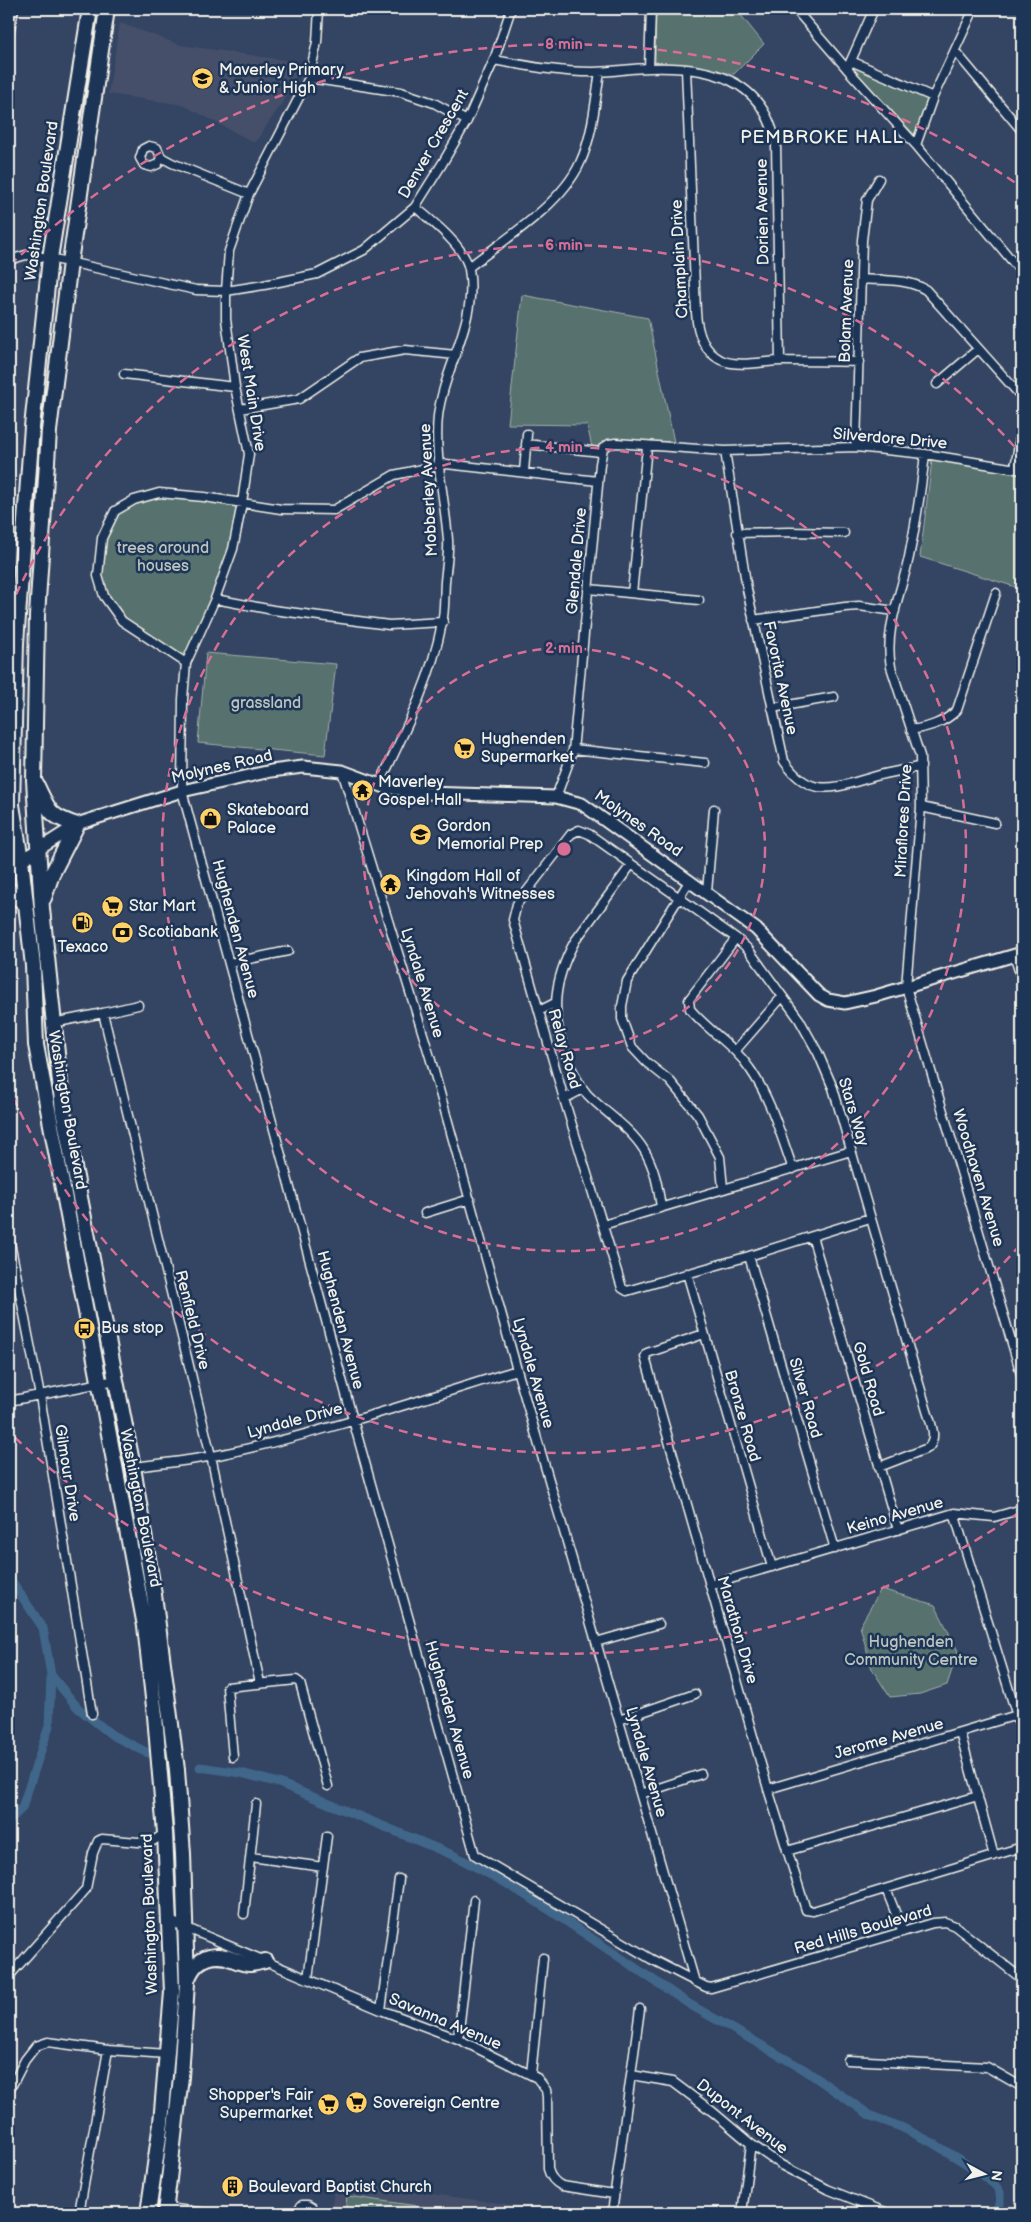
<svg xmlns="http://www.w3.org/2000/svg" width="1031" height="2222" viewBox="0 0 1031 2222" font-family="'Balsamiq Sans',sans-serif">
<style>
.built{fill:#444f6b}
.green{fill:#56716e;stroke:#a5b1ab}
.lines{fill:none;stroke-linecap:round;stroke-linejoin:round}
.canal{stroke:#416689;stroke-width:9}
.street-casing{stroke:#f4f1e8;stroke-width:11}
.secondary-casing{stroke:#f4f1e8;stroke-width:15}
.highway-casing{stroke:#f4f1e8;stroke-width:18}
.street{stroke:#1d3557;stroke-width:8}
.secondary{stroke:#1d3557;stroke-width:11}
.highway{stroke:#1d3557;stroke-width:14}
.ring{fill:none;stroke:#d66f93;stroke-width:2.5;stroke-dasharray:9 6}
.labels{text-anchor:middle;dominant-baseline:central;stroke-width:5;stroke-linejoin:round;paint-order:stroke}
.poi-label{font-size:16px;fill:#f4f1e8;stroke:#1d3557;text-anchor:start}
.street-label{font-size:16px;fill:#f4f1e8;stroke:#1d3557}
.park-label{font-size:16px;fill:#bdc4bd;stroke:#1d3557}
.neighbourhood-label{font-size:18px;letter-spacing:1px;fill:#f4f1e8;stroke:#1d3557}
.centre{fill:#d66f93;stroke:#1d3557;stroke-width:2.5}
.ring-label{font-size:15px;text-anchor:middle;font-weight:bold;fill:#d66f93;stroke:#1d3557;stroke-width:5;stroke-linejoin:round;paint-order:stroke}
</style>
<rect width="100%" height="100%" fill="#344463"/>
<filter id="ink" filterUnits="userSpaceOnUse"><feTurbulence type="fractalNoise" baseFrequency=".02" numOctaves="2"/><feDisplacementMap in="SourceGraphic" scale="10" xChannelSelector="R" yChannelSelector="G"/><feConvolveMatrix kernelMatrix="1 2 1 2 8 2 1 2 1" color-interpolation-filters="sRGB"/></filter>
<g filter="url(#ink)">
<path class="built" d="M120,23L181,45L298,62L302,65L282,103L255,143L183,105L108,94Z
M335,2181L543,2209L542,2213H331Z"/>
<path class="green" d="M656,9H736L764,44L734,74L655,62Z
M854,62L928,99L916,136L848,66Z
M522,295L648,318L674,442L609,440L599,446L592,447L587,425L508,424Z
M932,460L1014,470L1022,474V589L920,557Z
M159,493L240,506L233,549L186,663C137,630 84,610 102,539C104,529 111,520 115,511Z
M206,653L336,664L325,755L198,743Z
M881,1589L935,1605L958,1651L947,1685L920,1694L890,1697L872,1669L860,1626Z
M347,2196L466,2213H345Z"/>
<g class="lines">
<path class="canal" d="M9,1577L43,1628L51,1675L49,1726L22,1808L9,1821
M51,1675L78,1708L112,1735L148,1753
M200,1767L241,1773L279,1783L455,1856L504,1882L551,1911L689,2004L805,2070L871,2116L901,2127L933,2143L968,2165L995,2185L1000,2192V2200L996,2213"/>
<defs>
<path id="street" d="M319,9L317,42L309,78L249,194L229,251L226,291V319L235,387L249,454L242,503L233,549L215,599L186,663L183,699L182,791L353,1420L475,1855L651,1959L706,1987L711,1988L933,1923L945,1922L955,1926L1022,1979
M795,9L847,69L916,145L1022,273
M9,35L14,9
M955,51L1022,131
M494,60C527,66 559,72 593,72C612,72 631,68 650,68C709,66 763,78 776,144L780,361
M851,61L933,97
M849,65L874,9
M649,68L651,9
M686,69L696,312C697,331 703,351 721,360C739,368 764,361 782,361C808,361 833,361 859,362
M309,78L401,92L434,103L467,121
M916,145L933,97L974,9
M161,157L158,164L151,167L144,165L140,158L143,149L149,146L157,148L161,157L172,163L249,194
M9,260L26,255L50,258L196,290L226,291L264,285L317,274L364,250L415,207L442,164L467,121L494,60L511,9
M469,267C505,239 561,205 580,163C593,135 595,102 600,72
M861,279C883,281 907,278 926,290L1020,395L1022,400
M124,374L235,387
M937,384L977,350
M240,409L299,399L359,358L405,350L456,355
M526,444L601,452
M856,447L862,240L867,200L879,179
M725,451L747,589L784,761C811,801 836,787 876,776C891,772 906,770 921,766
M925,454C921,489 916,523 909,557C901,594 884,629 891,667L920,756L921,807L906,987L1022,1377
M1015,468L1022,426
M524,472L527,434
M737,533L789,532L844,533
M589,589L699,600
M632,593L647,447
M215,599L273,610L389,625L443,622
M753,620L845,607L859,606L895,611
M186,663L122,621L104,596L98,576L102,538L115,511L134,500L159,493L204,497L281,509L334,510L394,475L446,464L598,481
M772,708L834,697
M911,730C929,727 944,723 957,710L996,593
M573,749L705,763
M342,771L430,1057L517,1370L695,1982
M379,785C404,733 431,681 442,623C445,610 444,595 445,582C446,568 449,554 448,540C445,500 434,457 438,416C444,367 478,321 469,269C465,247 431,220 415,207
M556,797L573,751L600,464L603,448L609,444L616,443L725,451L856,447L925,454L1022,470
M921,807L995,823
M631,865L575,941C553,981 550,1014 567,1057C572,1070 578,1084 587,1094C605,1113 630,1127 644,1150C655,1168 658,1187 661,1207
M690,880L627,981L622,1006V1019L632,1047L646,1062L670,1081L698,1115L720,1157L723,1188
M707,892L714,809
M736,938L691,997L689,1000L690,1009C708,1031 734,1045 750,1069C771,1099 781,1136 793,1169
M1014,955L1022,980
M230,963L288,951
M539,1011L555,1003
M103,1013L138,1005
M53,1023L103,1013L211,1456L260,1683
M735,1051L782,997
M564,1099L583,1089
M425,1213L470,1199
M870,1218L749,1256L627,1291L622,1288L564,1099L513,920L517,904L571,834L579,830L589,834L736,938L748,949L799,1019L818,1053L833,1088L927,1411C931,1424 938,1438 928,1448L879,1467
M603,1225L851,1151
M812,1236L898,1530
M9,1237L40,1396L92,1714
M749,1256L835,1549
M687,1273L772,1567
M704,1334L647,1353L645,1357L768,1789L806,1910L813,1911L1022,1847
M9,1401L116,1380
M133,1467C160,1464 187,1461 213,1456C316,1435 417,1401 517,1370
M954,1513L1022,1732
M710,1585L954,1513L994,1517L1022,1509
M596,1642L659,1624
M619,1720L695,1694
M960,1732L994,1856
M233,1757L227,1687L296,1680L300,1683L328,1786
M768,1789L1017,1715
M641,1794L701,1774
M787,1851L978,1796
M251,1857L323,1867
M886,1889L903,1932
M244,1914L256,1804
M168,1920L381,2010L458,2039L537,2078L546,2090L547,2097L548,2169C550,2177 554,2182 562,2186L614,2194
M9,1976L86,1889L93,1853L98,1841L102,1839L150,1843L165,1833
M308,1979L327,1836
M381,2010L399,1879
M458,2039L474,1900
M848,2060L987,2067L1022,2087
M531,2074L543,1958
M631,2075L673,2082L713,2112L751,2144L781,2165L827,2189L888,2213
M9,2091L25,2060L36,2046L48,2042L108,2050L167,2054
M166,2208L207,2213
M79,2213L108,2050
M295,2213L302,2205H308L313,2208V2213
M612,2213L640,2009
M742,2213L751,2144"/>
<path id="secondary" d="M9,868L80,823L182,791L271,771L303,767L342,771L385,787L426,793L556,797L582,804L756,929L819,995L828,1000L845,1003L876,996L1022,953"/>
<path id="highway" d="M90,9L50,258L32,427L16,643L12,805L21,860L33,966L36,1045L145,1626L155,1716L165,1833L172,1992L161,2123L148,2213
M107,9L70,262L49,431L37,616L34,780L42,909L63,1111L133,1467L154,1595L177,1770L183,1854L187,1983L181,2077L165,2213
M36,784C49,810 48,816 77,825L52,874L44,898
M9,890L26,905
M187,1981C193,1963 206,1953 226,1957C233,1959 241,1964 249,1964C254,1964 260,1962 265,1961"/>
</defs>
<use href="#street" class="street-casing"/>
<use href="#secondary" class="secondary-casing"/>
<use href="#highway" class="highway-casing"/>
<use href="#street" class="street"/>
<use href="#secondary" class="secondary"/>
<use href="#highway" class="highway"/>
</g>
</g>
<g class="ring">
<circle cx="564" cy="849" r="201"/>
<circle cx="564" cy="849" r="402"/>
<path d="M1020 1245A604 604 0 0 1 10 1090M10 608A604 604 0 0 1 1020 453"/>
<path d="M1020 1512A805 805 0 0 1 10 1433M10 265A805 805 0 0 1 1020 186"/>
</g>
<defs>
<symbol id="school-disc" viewBox="-11 -11 22 22"><circle r="9.5" fill="#ffd166" stroke="#1d3557"/><path d="M0-5L7-2L0 1L-7-2ZM-4 1L0 2.5L4 1V4Q0 6-4 4Z" fill="#111"/></symbol>
<symbol id="supermarket-disc" viewBox="-11 -11 22 22"><circle r="9.5" fill="#ffd166" stroke="#1d3557"/><path d="M-6-5.5h2.5l.6 2H6L4.5 2H-2.5L-4.4-4H-6ZM-1.5 3.2a1.3 1.3 0 1 0 .1 0ZM3 3.2a1.3 1.3 0 1 0 .1 0Z" fill="#111"/></symbol>
<symbol id="temple-disc" viewBox="-11 -11 22 22"><circle r="9.5" fill="#ffd166" stroke="#1d3557"/><path d="M0-6L5-2H3V0L6.5 2.5H4V6H1.5V3h-3V6H-4V2.5H-6.5L-3 0V-2H-5Z" fill="#111"/></symbol>
<symbol id="shop-disc" viewBox="-11 -11 22 22"><circle r="9.5" fill="#ffd166" stroke="#1d3557"/><path d="M-5-2.5h2.3a2.7 3.5 0 0 1 5.4 0H5L5.5 6h-11ZM-1.5-2.5h3a1.5 2.3 0 0 0-3 0Z" fill="#111"/></symbol>
<symbol id="fuel-disc" viewBox="-11 -11 22 22"><circle r="9.5" fill="#ffd166" stroke="#1d3557"/><path d="M-5.5-6h7V0h2V4h1.3V-2.5L3-4.5l.8-.8L6-3V5H2.5V1h-1V6h-7ZM-4.2-4.7v3.2H.2V-4.7Z" fill="#111"/></symbol>
<symbol id="bank-disc" viewBox="-11 -11 22 22"><circle r="9.5" fill="#ffd166" stroke="#1d3557"/><path d="M-6-4H6V4H-6ZM0-2.3a2.3 2.3 0 1 0 0 4.6a2.3 2.3 0 1 0 0-4.6Z" fill="#111"/></symbol>
<symbol id="bus-disc" viewBox="-11 -11 22 22"><circle r="9.5" fill="#ffd166" stroke="#1d3557"/><path d="M-5-6H5V4H4V6H2V4H-2V6H-4V4H-5ZM-3.5-4V0h7V-4ZM-3.5 1.2v1.5H-2V1.2ZM2 1.2v1.5H3.5V1.2Z" fill="#111"/></symbol>
<symbol id="building-disc" viewBox="-11 -11 22 22"><circle r="9.5" fill="#ffd166" stroke="#1d3557"/><path d="M-4-6H4V6H1V3H-1V6H-4ZM-2.5-4.3h1.7v1.8h-1.7ZM.8-4.3h1.7v1.8H.8ZM-2.5-1h1.7V.8h-1.7ZM.8-1h1.7V.8H.8Z" fill="#111"/></symbol>
</defs>
<g fill-rule="evenodd">
<use href="#school-disc" x="190" y="66" width="25" height="25"/>
<use href="#supermarket-disc" x="452" y="736" width="25" height="25"/>
<use href="#temple-disc" x="350" y="778" width="25" height="25"/>
<use href="#shop-disc" x="198" y="806" width="25" height="25"/>
<use href="#school-disc" x="408" y="822" width="25" height="25"/>
<use href="#temple-disc" x="378" y="872" width="25" height="25"/>
<use href="#supermarket-disc" x="100" y="894" width="25" height="25"/>
<use href="#fuel-disc" x="70" y="910" width="25" height="25"/>
<use href="#bank-disc" x="110" y="920" width="25" height="25"/>
<use href="#bus-disc" x="72" y="1316" width="25" height="25"/>
<use href="#supermarket-disc" x="344" y="2090" width="25" height="25"/>
<use href="#supermarket-disc" x="316" y="2092" width="25" height="25"/>
<use href="#building-disc" x="220" y="2174" width="25" height="25"/>
</g>
<g class="labels">
<g class="poi-label">
<text x="219" y="70">Maverley Primary<tspan x="219" dy="18">&amp; Junior High</tspan></text>
<text x="481" y="739">Hughenden<tspan x="481" dy="18">Supermarket</tspan></text>
<text x="378" y="782">Maverley<tspan x="378" dy="18">Gospel Hall</tspan></text>
<text x="227" y="810">Skateboard<tspan x="227" dy="18">Palace</tspan></text>
<text x="437" y="826">Gordon<tspan x="437" dy="18">Memorial Prep</tspan></text>
<text x="406" y="876">Kingdom Hall of<tspan x="406" dy="18">Jehovah's Witnesses</tspan></text>
<text x="129" y="906">Star Mart</text>
<text x="138" y="932">Scotiabank</text>
<text x="83" y="947" text-anchor="middle">Texaco</text>
<text x="101" y="1328">Bus stop</text>
<text x="313" y="2095" text-anchor="end">Shopper's Fair<tspan x="313" dy="18">Supermarket</tspan></text>
<text x="373" y="2103">Sovereign Centre</text>
<text x="248" y="2187">Boulevard Baptist Church</text>
</g>
<g class="street-label">
<text transform="translate(434 144) rotate(-60)">Denver Crescent</text>
<text transform="translate(42 201) rotate(-82)">Washington Boulevard</text>
<text transform="translate(763 212) rotate(-91)">Dorien Avenue</text>
<text transform="translate(680 259) rotate(-93)">Champlain Drive</text>
<text transform="translate(847 311) rotate(-88)">Bolam Avenue</text>
<text transform="translate(251 393) rotate(81)">West Main Drive</text>
<text transform="translate(890 439) rotate(5)">Silverdore Drive</text>
<text transform="translate(429 490) rotate(-93)">Mobberley Avenue</text>
<text transform="translate(577 561) rotate(-85)">Glendale Drive</text>
<text transform="translate(780 678) rotate(78)">Favorita Avenue</text>
<text transform="translate(222 767) rotate(-13)">Molynes Road</text>
<text transform="translate(904 821) rotate(-87)">Miraflores Drive</text>
<text transform="translate(638 824) rotate(35)">Molynes Road</text>
<text transform="translate(235 929) rotate(75)">Hughenden Avenue</text>
<text transform="translate(422 983) rotate(73)">Lyndale Avenue</text>
<text transform="translate(564 1049) rotate(74)">Relay Road</text>
<text transform="translate(67 1110) rotate(80)">Washington Boulevard</text>
<text transform="translate(853 1112) rotate(73)">Stars Way</text>
<text transform="translate(978 1178) rotate(73)">Woodhaven Avenue</text>
<text transform="translate(192 1320) rotate(76)">Renfield Drive</text>
<text transform="translate(340 1320) rotate(75)">Hughenden Avenue</text>
<text transform="translate(533 1373) rotate(74)">Lyndale Avenue</text>
<text transform="translate(868 1379) rotate(74)">Gold Road</text>
<text transform="translate(805 1398) rotate(74)">Silver Road</text>
<text transform="translate(742 1416) rotate(74)">Bronze Road</text>
<text transform="translate(295 1421) rotate(-15)">Lyndale Drive</text>
<text transform="translate(67 1473) rotate(81)">Gilmour Drive</text>
<text transform="translate(140 1508) rotate(79)">Washington Boulevard</text>
<text transform="translate(895 1516) rotate(-16)">Keino Avenue</text>
<text transform="translate(737 1630) rotate(74)">Marathon Drive</text>
<text transform="translate(449 1710) rotate(74)">Hughenden Avenue</text>
<text transform="translate(889 1739) rotate(-16)">Jerome Avenue</text>
<text transform="translate(646 1762) rotate(74)">Lyndale Avenue</text>
<text transform="translate(150 1914) rotate(-92)">Washington Boulevard</text>
<text transform="translate(863 1930) rotate(-16)">Red Hills Boulevard</text>
<text transform="translate(445 2022) rotate(23)">Savanna Avenue</text>
<text transform="translate(742 2117) rotate(38)">Dupont Avenue</text>
</g>
<g class="park-label">
<text x="163" y="548">trees around<tspan x="163" dy="18">houses</tspan></text>
<text x="266" y="703">grassland</text>
<text x="911" y="1642">Hughenden<tspan x="911" dy="18">Community Centre</tspan></text>
</g>
<g class="neighbourhood-label">
<text x="822" y="137">PEMBROKE HALL</text>
</g>
</g>
<circle cx="564" cy="849" r="8" class="centre"/>
<g class="ring-label">
<text x="564" y="49">8 min</text>
<text x="564" y="250">6 min</text>
<text x="564" y="452">4 min</text>
<text x="564" y="653">2 min</text>
</g>
<rect width="1031" height="2222" fill="none" stroke="#1d3557" stroke-width="30"/>
<rect x="15" y="15" width="1001" height="2192" fill="none" stroke="#f4f1e8" stroke-width="2" filter="url(#ink)"/>
<g transform="translate(984 2174) rotate(97)" stroke="#1d3557" stroke-width="4" paint-order="stroke">
<path d="M0-4L9 19L0 12L-9 19Z" fill="#f4f1e8"/>
<text y="-8" font-size="14" font-weight="bold" text-anchor="middle" fill="#f4f1e8">N</text>
</g>
</svg>
